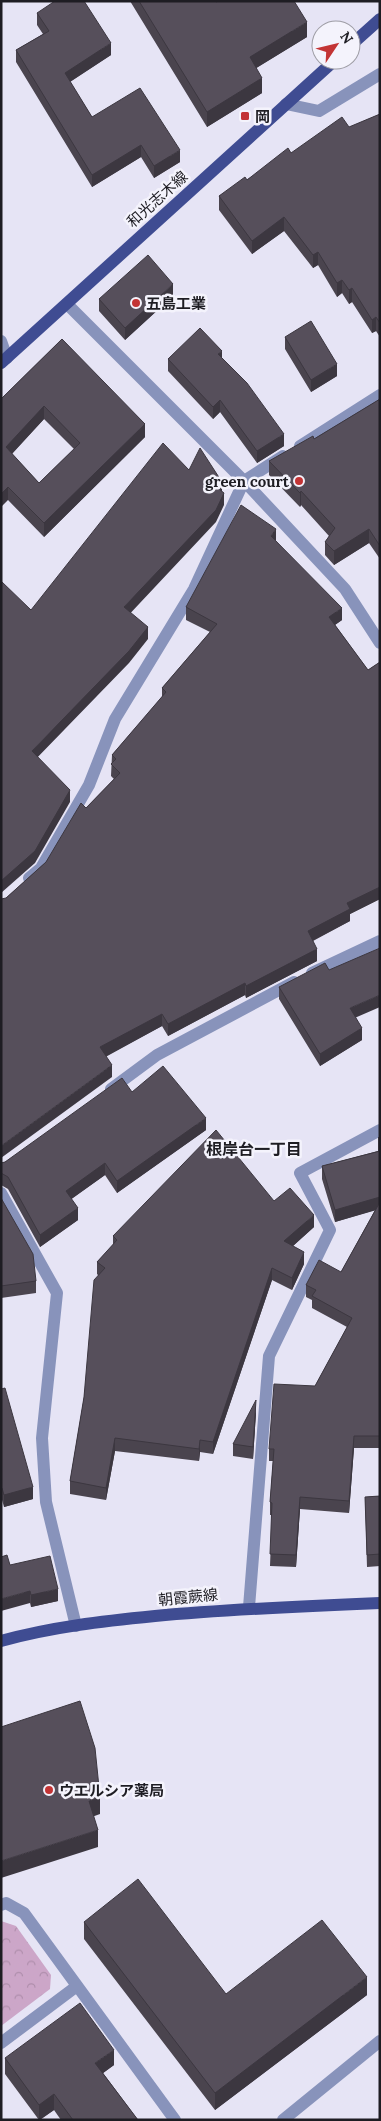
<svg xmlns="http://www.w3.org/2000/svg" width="381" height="2121" viewBox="0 0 381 2121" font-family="Lora,'Noto Sans JP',serif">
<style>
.park{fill:url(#park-crowns)}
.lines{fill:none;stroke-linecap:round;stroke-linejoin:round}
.minor{stroke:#8893bb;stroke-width:12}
.major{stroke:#3f4c92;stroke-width:12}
.wall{fill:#4a444e;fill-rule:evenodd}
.shaded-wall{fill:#3c3740}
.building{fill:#564f5b;stroke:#3c3740;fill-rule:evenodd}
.poi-dot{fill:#c33435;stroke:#f4f3fc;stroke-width:2}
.labels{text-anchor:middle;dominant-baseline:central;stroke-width:5;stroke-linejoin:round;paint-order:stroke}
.poi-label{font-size:15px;font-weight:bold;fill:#1e1d23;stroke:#f4f3fc;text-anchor:start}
.street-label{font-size:15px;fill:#1e1d23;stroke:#f4f3fc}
.neighbourhood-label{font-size:16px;font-weight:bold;fill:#1e1d23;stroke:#f4f3fc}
</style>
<defs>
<pattern id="park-crowns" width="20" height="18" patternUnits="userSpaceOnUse" patternTransform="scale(1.25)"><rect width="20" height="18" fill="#cca6c8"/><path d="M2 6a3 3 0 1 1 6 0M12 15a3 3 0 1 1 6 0" fill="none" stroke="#af8eac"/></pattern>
</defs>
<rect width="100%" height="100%" fill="#e6e4f5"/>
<path class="park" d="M1,1921L16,1926L51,1975L50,1989L1,2026Z"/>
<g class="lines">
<path class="minor" d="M286,104L319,111L380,74
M67,304L244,481L345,589L380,643
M1,341L7,358
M300,446L380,395
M29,878L41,868L89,785L115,719L194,589L244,481L283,456
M312,973L380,941
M111,1089L157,1055L294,982
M1,1193L57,1293L42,1438L46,1502L76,1626
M249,1607L269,1356L330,1230L300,1173L380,1130
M1,1905L6,1903L24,1913L175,2120
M1,2043L77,1986
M283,2120L380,2041"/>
<path class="major" d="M351,45L380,19
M1,363L335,60
M1,1641C51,1627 104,1621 155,1616C230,1609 305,1606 380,1603"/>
</g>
<path class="wall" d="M130,1H215L216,2L307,37L256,68L262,93L207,127Z
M37,13L111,55L70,82L92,117L180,162L154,178L141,157L92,187L16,62V50L43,34L37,25Z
M380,114V337L376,331L372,333L352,302L349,304L342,293L337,297L318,265L313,268L284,231L252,254L219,210V196L291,153Z
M173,296L125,340L99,311V299Z
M285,337L337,376L311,392L285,349Z
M62,339L145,437L44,537L8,500L1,399ZM44,419L74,449L39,483L12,454Z
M168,359H222L284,446L257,463L220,412L213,419L168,371Z
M380,399V559L369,543L334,565L325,555V542L329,536L301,505L300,507L269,475V461L314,439Z
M276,541L342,620L335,625L368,670L380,662V899L350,914V921L313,941L317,961L246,998L245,995L168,1036L162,1026L106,1056L112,1077L6,898L46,862L86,808L114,779L111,776L112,755L162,697V688L210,632L186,620V607Z
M279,987L356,1018L362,1040L320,1066L279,999Z
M132,1092L206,1130L117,1193L105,1175L71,1199L78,1220L40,1247L8,1189L1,1185V1163L5,1162Z
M378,1137H380V1448H354L349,1513L300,1509L296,1567L270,1566L272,1515H270V1502L273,1461H269V1449L315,1386L347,1327L312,1308V1300L306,1297V1285L341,1272L375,1210L335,1222L322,1179V1166L378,1151Z
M1,1198L36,1281V1293L1,1298Z
M274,1201L314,1227L293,1246L304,1264L292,1290L272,1280L213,1454L200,1452L199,1461L115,1451L106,1500L70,1494V1481L84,1397L98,1275L97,1274V1262L113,1245V1236Z
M1,1389L33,1499L4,1507L2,1500L1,1501Z
M256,1412L253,1459L233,1456V1444Z
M380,1496V1566L367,1567L365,1497Z
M10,1565L58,1601L31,1607L30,1603Z
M84,1922L226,1994L367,1995L215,2110L84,1939Z
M5,2058L114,2065L103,2073L138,2120H61L54,2110L40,2120H39L5,2074Z"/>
<path class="shaded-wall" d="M307,22V37L250,72V57Z
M111,43V55L65,85V73Z
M262,78V93L207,127V112Z
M141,145V157L92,187V175Z
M180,150V162L154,178V166Z
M284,217V231L252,254V241Z
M318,252V265L313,268V255Z
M342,280V293L337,297V283Z
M173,284V296L125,340V328Z
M352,288V302L349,304V290Z
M376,317V331L372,333V320Z
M222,351V363L218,354Z
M337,364V376L311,392V380Z
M220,400V412L213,419V407Z
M44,406V419L6,460V447Z
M145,424V437L44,537V523Z
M284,434V446L257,463V451Z
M222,482V494L219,489Z
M8,487V500L1,507V494Z
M301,491V505L300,507V493Z
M224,493V505L216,522L124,620V607Z
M276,529V541L271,536Z
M369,529V543L334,565V551Z
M342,608V620L329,629V617Z
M148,627V639L129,663L32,763V751Z
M70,790V802L35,863L1,893V881Z
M380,887V899L350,914V921L308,943V931L347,903Z
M317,949V961L246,998V986Z
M245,983V995L168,1036V1024Z
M380,995V1007L350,1020V1008Z
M162,1014V1026L100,1060V1047Z
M362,1028V1040L320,1066V1054Z
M112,1065V1077L1,1158V1146Z
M206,1118V1130L117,1193V1181Z
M105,1163V1175L66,1203V1191Z
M380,1197V1209L335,1222V1210Z
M78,1208V1220L40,1247V1235Z
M314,1215V1227L284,1254V1241Z
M304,1252V1264L292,1290V1278Z
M272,1268V1280L213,1454V1442Z
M256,1400V1412L253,1459V1447Z
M354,1436V1448L349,1513V1501Z
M115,1438V1451L106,1500V1488Z
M200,1440V1452L199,1461V1449Z
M33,1487V1499L4,1507V1495Z
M1,1488H2V1500L1,1501Z
M300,1497V1509L296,1567V1555Z
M58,1589V1601L31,1607V1595Z
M30,1591V1603L1,1611V1599Z
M100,1797V1814L89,1818V1801Z
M98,1830V1847L1,1878V1861Z
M367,1977V1995L215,2110V2093Z
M114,2050V2065L95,2079V2063Z
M54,2094V2110L39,2120V2105Z"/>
<path class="building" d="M55,1H84L111,43L65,73L92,117L140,88L180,150L154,166L141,145L92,175L16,50L49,31L37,13Z
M139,1H215L216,2L218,1H294L307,22L250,57L262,78L207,112Z
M380,114V323L376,317L372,320L352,288L349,290L342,280L337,283L318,252L313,255L284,217L252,241L219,196L245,177L247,180L288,148L291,153L342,117L349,127Z
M148,255L173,284L125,328L99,299Z
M311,321L337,364L311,380L285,337Z
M200,328L222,351L218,354L247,383L284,434L257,451L220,400L213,407L168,359Z
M62,339L145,424L44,523L8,487L1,494V399ZM44,406L80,443L39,483L6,447Z
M380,399V546L369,529L334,551L325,542L335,528L301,491L300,493L269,461L313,436L314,439Z
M163,443L189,470L200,448L222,482L219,489L224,493L216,510L124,607L148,627L129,651L32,751L70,790L35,851L1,881V581L31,610Z
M241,505L276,529L271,536L342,608L329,617L368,670L380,662V887L347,903L350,909L308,931L317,949L246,986L245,983L168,1024L162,1014L100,1047L112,1065L1,1146V899L6,898L46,862L81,803L86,808L120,773L111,764L116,759L112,755L166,692L162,688L217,624L186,607Z
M380,948V995L350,1008L362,1028L320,1054L279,987L325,963L329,970Z
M163,1066L206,1118L117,1181L105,1163L66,1191L78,1208L40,1235L8,1177L1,1173V1163L5,1162L122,1078L132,1092Z
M216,1130L274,1201L290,1188L314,1215L284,1241L304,1252L292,1278L272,1268L213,1442L200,1440L199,1449L115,1438L106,1488L70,1481L84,1397L94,1280L105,1268L97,1262L117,1240L113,1236Z
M380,1151V1197L335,1210L322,1166Z
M1,1198L33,1254L36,1281L1,1286Z
M380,1202V1436H354L349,1501L300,1497L296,1555L270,1554L272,1503L270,1502L274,1449H269L274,1384L315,1386L352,1318L312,1296L316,1290L306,1285L319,1260L341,1272Z
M5,1388L33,1487L4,1495L2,1488H1V1389Z
M256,1400L253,1447L233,1444Z
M380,1496V1554L367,1555L365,1497Z
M7,1555L10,1565L50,1556L58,1589L31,1595L30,1591L1,1599V1557Z
M80,1701L95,1748L100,1797L89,1801L98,1830L1,1861V1727Z
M138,1879L226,1994L322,1920L367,1977L215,2093L84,1922Z
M80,2003L114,2050L95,2063L138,2120H73L54,2094L39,2105L5,2058Z"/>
<g class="poi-dot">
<rect x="240" y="111" width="10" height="10" rx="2.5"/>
<circle cx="136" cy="303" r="5"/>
<circle cx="299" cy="481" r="5"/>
<circle cx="49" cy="1790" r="5"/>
</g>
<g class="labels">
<g class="poi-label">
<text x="255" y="116">岡</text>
<text x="146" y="303">五島工業</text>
<text x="289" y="481" text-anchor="end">green court</text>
<text x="59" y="1790">ウエルシア薬局</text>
</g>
<g class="street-label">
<text transform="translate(157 199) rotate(-42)">和光志木線</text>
<text transform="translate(188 1597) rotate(-6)">朝霞蕨線</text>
</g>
<g class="neighbourhood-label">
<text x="254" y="1149">根岸台一丁目</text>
</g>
</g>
<rect width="381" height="2121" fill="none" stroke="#1e1d23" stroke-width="5"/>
<g transform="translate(336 45) rotate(55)"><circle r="24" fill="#f4f3fc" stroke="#9e9da5"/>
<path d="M0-4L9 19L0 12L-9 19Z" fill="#c33435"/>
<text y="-8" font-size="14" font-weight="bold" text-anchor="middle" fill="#1e1d23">N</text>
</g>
</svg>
